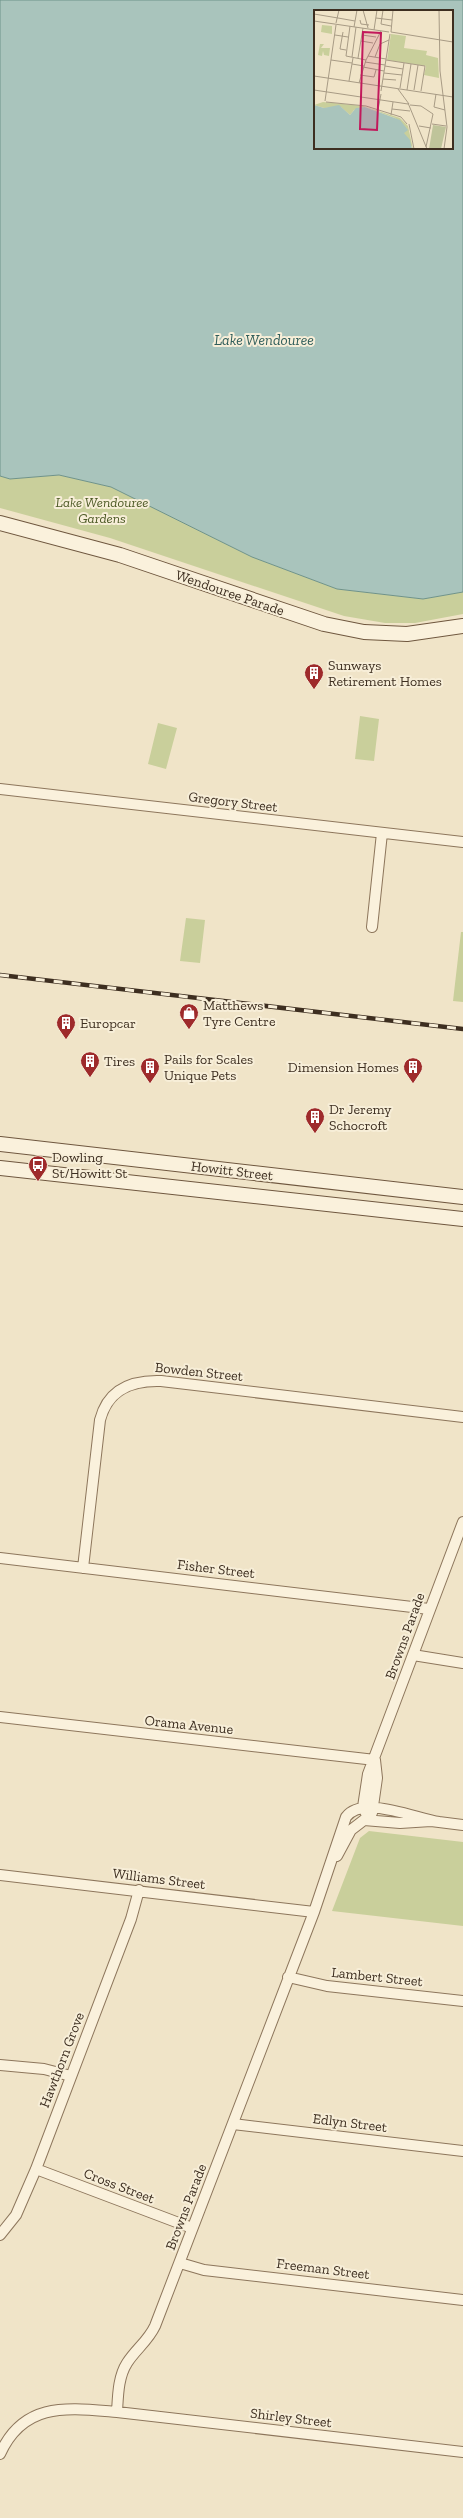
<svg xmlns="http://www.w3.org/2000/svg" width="463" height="2518" viewBox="0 0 463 2518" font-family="'Zilla Slab',serif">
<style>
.green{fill:#c9cf9b}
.water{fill:#a9c4bc;stroke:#6f938a;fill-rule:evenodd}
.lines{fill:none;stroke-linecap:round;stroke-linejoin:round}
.street-casing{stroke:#8d765c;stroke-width:12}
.secondary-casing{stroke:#6f573f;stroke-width:16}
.street{stroke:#faf1dc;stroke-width:10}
.secondary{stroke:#faf1dc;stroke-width:14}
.rail-casing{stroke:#3d2e20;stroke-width:4.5}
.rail{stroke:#f7eed8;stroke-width:3;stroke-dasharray:9;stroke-linecap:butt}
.labels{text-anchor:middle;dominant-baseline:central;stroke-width:4;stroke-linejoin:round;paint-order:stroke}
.park-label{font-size:14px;font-style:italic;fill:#4d5a26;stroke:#f7eed8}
.street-label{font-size:14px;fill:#3d2e20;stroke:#f7eed8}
.poi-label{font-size:14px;fill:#3d2e20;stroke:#f7eed8;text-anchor:start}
.water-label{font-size:15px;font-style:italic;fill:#2f5d5a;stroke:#f7eed8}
.inset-road{fill:none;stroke:#a89b85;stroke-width:1}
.view{fill:#c2185b;fill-opacity:0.15;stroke:#c2185b;stroke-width:2}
.inset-edge{fill:none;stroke:#3d2e20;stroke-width:2}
</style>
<rect width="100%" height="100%" fill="#f0e4c8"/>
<path class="green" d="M59,475L111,487L252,557L337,589L423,599L463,592V614L415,623H385L344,616L110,538L0,508V476L10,479Z
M360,716L379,719L374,761L355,759Z
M158,723L177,728L166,769L148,764Z
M186,918L205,920L200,963L180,961Z
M461,932H463V1002L453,1001Z
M369,1831L463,1842V1926L332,1911L360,1838Z"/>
<path class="water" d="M0,0H463V592L423,599L337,589L252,557L111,487L59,475L10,479L0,476ZM315,11H452V148H315Z"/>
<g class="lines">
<defs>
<path id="street" d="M0,789L463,842
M372,927L382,833
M0,1558L429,1609
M83,1568L100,1420C108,1389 132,1380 161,1381L463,1417
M413,1655L463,1663
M0,1717L375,1760
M372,1813L377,1778L375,1760
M369,1820L363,1807L368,1774L463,1522
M337,1856L351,1830L364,1820L400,1823L431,1821L463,1825
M0,1875L314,1912
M288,1977L327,1986L463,2001
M0,2065L44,2069L71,2076
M233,2124L463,2151
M36,2169L192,2228
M0,2235L16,2215L36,2169L131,1919L139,1890
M180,2263L204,2270L463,2300
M117,2412L463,2452
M0,2454C24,2401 68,2408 117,2412C118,2396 118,2377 127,2363C136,2349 148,2341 155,2326L314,1912L346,1817C363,1795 414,1818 439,1822"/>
<path id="secondary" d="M0,523L120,555L324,624L364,632L407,634L463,626
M0,1144L463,1197
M0,1168L463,1219"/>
</defs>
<use href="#street" class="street-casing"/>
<use href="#secondary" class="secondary-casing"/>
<use href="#street" class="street"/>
<use href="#secondary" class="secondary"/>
<defs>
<path id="rail" d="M0,975L463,1029"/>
</defs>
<use href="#rail" class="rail-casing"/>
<use href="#rail" class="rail"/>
</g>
<defs>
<symbol id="building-pin" viewBox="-11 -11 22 30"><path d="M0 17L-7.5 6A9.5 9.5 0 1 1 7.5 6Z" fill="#9e2a2b" stroke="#f7eed8"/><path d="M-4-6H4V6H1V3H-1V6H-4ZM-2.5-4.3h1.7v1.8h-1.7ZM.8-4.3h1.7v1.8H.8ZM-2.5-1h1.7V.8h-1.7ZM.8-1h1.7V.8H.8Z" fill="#fff"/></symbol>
<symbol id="shop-pin" viewBox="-11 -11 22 30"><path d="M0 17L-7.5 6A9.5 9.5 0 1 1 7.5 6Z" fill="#9e2a2b" stroke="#f7eed8"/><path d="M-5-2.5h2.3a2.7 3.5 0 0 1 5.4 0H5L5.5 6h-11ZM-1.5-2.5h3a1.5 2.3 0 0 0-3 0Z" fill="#fff"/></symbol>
<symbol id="bus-pin" viewBox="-11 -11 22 30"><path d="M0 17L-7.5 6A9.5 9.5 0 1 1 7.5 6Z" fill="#9e2a2b" stroke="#f7eed8"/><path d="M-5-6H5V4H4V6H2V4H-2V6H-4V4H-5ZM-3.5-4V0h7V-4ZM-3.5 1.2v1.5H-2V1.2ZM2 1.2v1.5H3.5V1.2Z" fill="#fff"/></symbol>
</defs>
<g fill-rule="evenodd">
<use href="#building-pin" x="303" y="662" width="22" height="30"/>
<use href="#shop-pin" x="178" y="1002" width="22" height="30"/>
<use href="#building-pin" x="55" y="1012" width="22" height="30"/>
<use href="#building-pin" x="79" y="1050" width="22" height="30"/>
<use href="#building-pin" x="139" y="1056" width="22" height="30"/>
<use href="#building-pin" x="402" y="1056" width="22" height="30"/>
<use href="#building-pin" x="304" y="1106" width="22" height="30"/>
<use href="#bus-pin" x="27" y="1154" width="22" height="30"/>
</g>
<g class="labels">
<g class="park-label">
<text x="102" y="502">Lake Wendouree<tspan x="102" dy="16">Gardens</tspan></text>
</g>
<g class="street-label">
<text transform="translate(230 593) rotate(19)">Wendouree Parade</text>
<text transform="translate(233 802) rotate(7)">Gregory Street</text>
<text transform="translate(232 1171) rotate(7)">Howitt Street</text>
<text transform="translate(199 1372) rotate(6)">Bowden Street</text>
<text transform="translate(216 1569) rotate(7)">Fisher Street</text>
<text transform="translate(405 1636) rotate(-70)">Browns Parade</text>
<text transform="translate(189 1725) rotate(6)">Orama Avenue</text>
<text transform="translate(159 1879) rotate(7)">Williams Street</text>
<text transform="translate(377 1977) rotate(6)">Lambert Street</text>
<text transform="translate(62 2060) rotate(-69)">Hawthorn Grove</text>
<text transform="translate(350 2123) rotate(7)">Edlyn Street</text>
<text transform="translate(119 2186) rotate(21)">Cross Street</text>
<text transform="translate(186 2207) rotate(-69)">Browns Parade</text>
<text transform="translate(323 2269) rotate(7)">Freeman Street</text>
<text transform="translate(291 2418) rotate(7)">Shirley Street</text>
</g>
<g class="poi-label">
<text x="328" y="665">Sunways<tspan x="328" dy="16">Retirement Homes</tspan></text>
<text x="203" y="1005">Matthews<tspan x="203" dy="16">Tyre Centre</tspan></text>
<text x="80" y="1023">Europcar</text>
<text x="164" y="1059">Pails for Scales<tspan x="164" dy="16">Unique Pets</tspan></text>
<text x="104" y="1061">Tires</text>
<text x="399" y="1067" text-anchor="end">Dimension Homes</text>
<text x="329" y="1109">Dr Jeremy<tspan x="329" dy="16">Schocroft</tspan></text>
<text x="52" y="1157">Dowling<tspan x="52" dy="16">St/Howitt St</tspan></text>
</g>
<g class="water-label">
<text x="264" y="340">Lake Wendouree</text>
</g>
</g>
<g transform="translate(314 10)">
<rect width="139" height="139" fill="#f0e4c8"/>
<path d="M8,15L18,16V24L7,22ZM77,24L92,26L90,38L113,41L112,45L124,48L125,68L110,65L112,56L73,50ZM6,34H10L7,38H16L15,46L10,45L9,41L8,46L4,45ZM9,92L49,96L86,108L94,116L99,139L90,124L88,115L81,108L51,97L40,100L36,105L27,97L10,98L0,95Z" fill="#c9cf9b"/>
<path d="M119,115L132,117L127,139H115Z" fill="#bfc49a"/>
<path d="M0,95L10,98L25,95L36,105L42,98L51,97L86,110L94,120L90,123L96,130L98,139H0Z" fill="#a9c4bc"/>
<path class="inset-road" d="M49,0L54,18M69,0L67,14L77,16M125,0L126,61L133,117L130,139M0,4L24,8M24,8L41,11M62,8L78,10M46,10L47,14L55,15M0,11L75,22M22,13L25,0M36,16L32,46L52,50L67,21M40,17L43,0M60,20L63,0M29,22L26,39L32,40M77,22L79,0M77,22L139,32M21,25L34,27M48,25L62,27M47,31L59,33M54,46L72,49M38,47L42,17M61,47L66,34L75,30M44,48L49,18M17,50L38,53M72,50L111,56L107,81M51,52L71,55M38,54L50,56M71,56L89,59M49,57L70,61M70,63L88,65M46,65L60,67L62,60M0,66L139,87M69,69L82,70M35,71L39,48M45,73L52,50M86,78L90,53M84,79L95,94M0,80L94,94M93,80L97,54M100,80L104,55M67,81L76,24M122,84L120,97L131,100M11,91L22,15M12,92L52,96L87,107L93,114M94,93L113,139M96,95L107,96L119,104L112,137M78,99L96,101M64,100L67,84M77,105L79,92M95,114L100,139M118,114L132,116M105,116L117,118"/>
<path class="view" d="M49,22L67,23L63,120L46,119Z"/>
<rect width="139" height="139" class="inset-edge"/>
</g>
</svg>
